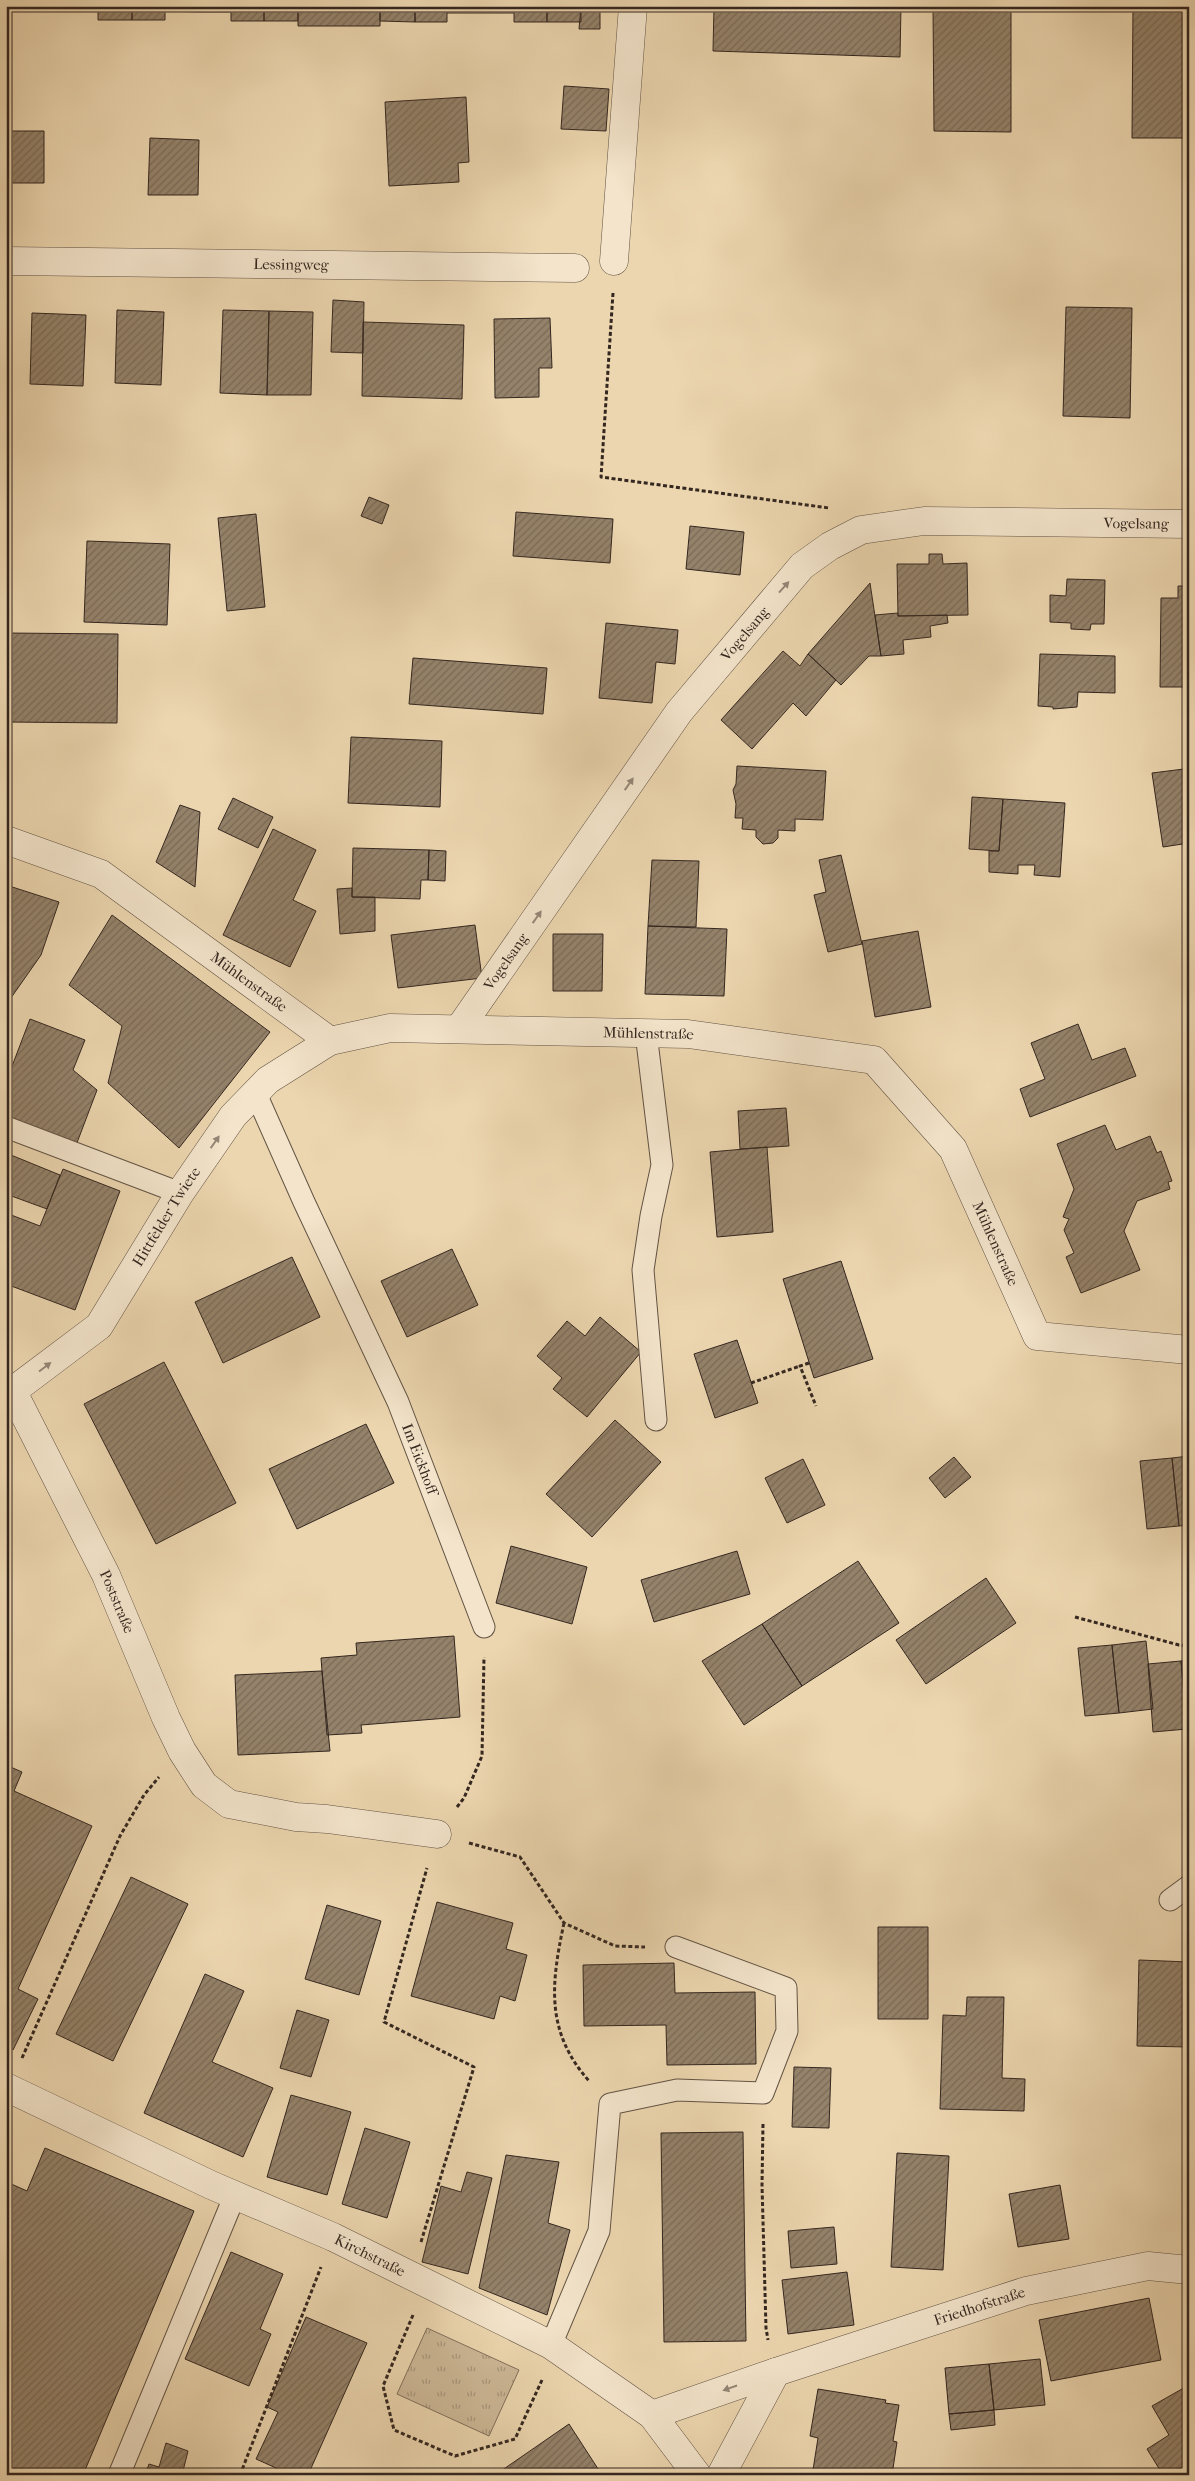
<svg xmlns="http://www.w3.org/2000/svg" width="1195" height="2481" viewBox="0 0 1195 2481" font-family="'IM FELL French Canon',serif">
<style>
.grass{fill:url(#grass-tufts);stroke:#80705c}
.building{fill:url(#building-hatch);stroke:#342720}
.lines{fill:none;stroke-linecap:round;stroke-linejoin:round}
.lane-casing{stroke:#625344;stroke-width:23}
.street-casing{stroke:#625344;stroke-width:29}
.path{stroke:#342720;stroke-width:3;stroke-dasharray:4 2.5;stroke-linecap:butt}
.lane{stroke:#f3e4cb;stroke-width:21}
.street{stroke:#f3e4cb;stroke-width:28}
.oneway{fill:#948676}
.labels{text-anchor:middle;dominant-baseline:central;stroke-width:4.5;stroke-linejoin:round;paint-order:stroke}
.street-label{font-size:15px;fill:#342720;stroke:#f3e4cb}
</style>
<defs>
<pattern id="grass-tufts" width="24" height="20" patternUnits="userSpaceOnUse" patternTransform="scale(1.25)"><rect width="24" height="20" fill="#cdb897"/><path d="M3 7l-1-3M5 7V3M7 7l1-3M15 17l-1-3M17 17v-4M19 17l1-3" fill="none" stroke="#a7967b"/></pattern>
<pattern id="building-hatch" width="6" height="6" patternUnits="userSpaceOnUse" patternTransform="scale(1.25)"><rect width="6" height="6" fill="#94826a"/><path d="M-1 1l2-2M0 6l6-6M5 7l2-2" fill="none" stroke="#7a6a57"/></pattern>
</defs>
<rect width="100%" height="100%" fill="#ecd6af"/>
<filter id="stains"><feTurbulence type="fractalNoise" baseFrequency=".004" numOctaves="4"/><feColorMatrix values="0 0 0 0 .2 0 0 0 0 .09 0 0 0 0 .02 0 0 0 .5 -.17"/></filter>
<radialGradient id="worn" r=".72"><stop offset=".6" stop-color="#630" stop-opacity="0"/><stop offset="1" stop-color="#630" stop-opacity=".3"/></radialGradient>
<path class="grass" d="M427,2328L519,2370L489,2436L397,2394Z"/>
<path class="building" d="M98,6H132V20H98Z
M132,6H165V20H132Z
M165,6H199V12L165,11Z
M199,6H231V12H199Z
M231,6H264V21H231Z
M264,6H298V21H264Z
M298,6H380V26H298Z
M380,6H415V22L380,21Z
M415,6H447V22H415Z
M447,6H482V13H447Z
M482,6H514V13H482Z
M514,6H547V22H514Z
M547,6H581V22H547Z
M581,6H600V29H579Z
M714,6H901L900,57L713,51Z
M933,6H1011V132L934,131Z
M1133,6H1189V138H1132Z
M564,86L609,89L606,131L561,129Z
M466,97L469,162L458,163L459,182L389,186L385,102Z
M6,131H44V183H6Z
M150,138L199,140L198,195H148Z
M333,300L364,302L363,353L331,352Z
M1066,307L1132,308L1130,418L1063,416Z
M117,310L164,312L161,385L115,383Z
M223,310L269,311L267,395L220,393Z
M269,311L313,312L311,395H267Z
M32,313L86,315L83,386L30,384Z
M550,318L552,368H539V397L495,398L494,319Z
M363,322L464,325L462,399L362,396Z
M369,497L389,505L382,524L361,516Z
M516,512L613,519L610,563L513,556Z
M256,514L265,607L227,611L218,518Z
M690,526L744,532L740,575L686,569Z
M87,541L170,544L167,625L84,622Z
M929,554H942L943,564L967,563L968,615L898,616L897,564H929Z
M1067,579L1105,580L1104,624H1091L1090,630L1071,629V623L1050,622V595L1066,596Z
M870,583L881,656H869L841,685L808,654Z
M1178,586H1189V687H1160L1161,598H1178Z
M898,613V616L947,615L948,623L930,626L931,637L903,640L904,654L881,656L875,615Z
M606,623L678,630L675,664L656,662L652,703L599,698Z
M6,633L118,634L117,723L6,722Z
M783,651L800,666L808,654L836,680L806,716L793,703L752,749L721,720Z
M1040,654L1115,656V693L1078,692L1077,707L1053,709V707L1038,706Z
M413,658L547,668L543,714L409,704Z
M351,737L442,741L440,807L348,803Z
M737,766L826,771L823,820L795,819V831L778,830V838L773,843L763,844L756,837V830L742,829L743,818H735L736,804L733,790L736,784Z
M1189,768V802L1184,769Z
M1184,769L1189,802V843L1163,847L1152,773Z
M972,797L1003,799L999,851L969,849Z
M233,798L273,817L258,848L218,829Z
M1003,799L1065,803L1060,877L1034,875L1035,865H1018V874L989,872V851H999Z
M180,805L200,812L195,887L156,862Z
M273,829L316,850L293,900L316,911L290,967L223,935Z
M353,848L429,850L428,880H421L420,899L352,897Z
M429,850L446,851L445,881L428,880Z
M841,855L862,944L828,952L814,895L826,892L819,860Z
M652,860L699,861L696,927L648,926Z
M6,885L59,902L41,955L6,1005Z
M352,888V897H375V931L340,934L337,889Z
M112,915L270,1032L179,1148L108,1083L122,1026L69,985Z
M475,925L482,978L398,988L391,935Z
M648,926L727,929L724,996L645,994Z
M918,931L931,1007L875,1017L862,941Z
M553,934H603L602,991H553Z
M30,1019L85,1040L73,1070L97,1090L75,1148L6,1122V1082Z
M1078,1024L1092,1060L1125,1048L1136,1076L1030,1117L1020,1089L1045,1079L1031,1043Z
M786,1108L789,1146L740,1149L738,1111Z
M1105,1125L1116,1150L1150,1136L1157,1153L1161,1151L1172,1181L1168,1182L1170,1189L1137,1201L1124,1231L1140,1270L1081,1293L1066,1257L1074,1253L1064,1230L1069,1219L1063,1217L1074,1189L1057,1144Z
M767,1147L773,1232L717,1237L710,1152Z
M6,1153L60,1175L47,1209L6,1194Z
M63,1169L120,1191L75,1310L6,1284V1213L40,1226Z
M452,1249L478,1305L407,1337L381,1281Z
M292,1257L320,1317L223,1363L195,1302Z
M841,1261L873,1359L814,1378L783,1279Z
M600,1317L641,1352L587,1417L553,1389L562,1378L537,1356L567,1321L585,1336Z
M737,1340L758,1403L715,1418L694,1354Z
M164,1362L236,1503L156,1544L84,1404Z
M615,1420L661,1462L592,1537L546,1494Z
M366,1424L394,1483L297,1529L269,1469Z
M1189,1456V1525L1179,1526L1172,1458Z
M954,1457L971,1477L945,1498L929,1478Z
M1172,1458L1179,1526L1147,1529L1140,1461Z
M803,1459L825,1505L787,1523L765,1478Z
M511,1546L587,1567L572,1624L496,1603Z
M737,1551L750,1594L654,1622L641,1580Z
M858,1561L899,1623L802,1686L762,1624Z
M986,1578L1016,1623L926,1684L896,1640Z
M762,1624L802,1686L744,1725L702,1661Z
M454,1636L460,1717L361,1725L362,1733L327,1735L321,1658L357,1655L356,1643Z
M1146,1641L1153,1709L1119,1713L1112,1645Z
M1112,1645L1119,1713L1085,1716L1078,1648Z
M1189,1660V1728L1187,1729L1181,1661Z
M1181,1661L1187,1729L1153,1732L1148,1664Z
M322,1671L330,1751L238,1755L235,1675Z
M6,1765L22,1772L14,1791L92,1826L18,1989L38,1999L13,2050L6,2046Z
M131,1877L188,1904L113,2061L56,2034Z
M437,1902L513,1923L506,1949L527,1955L515,2001L500,1996L494,2019L411,1996Z
M327,1905L381,1921L359,1995L305,1979Z
M878,1927H928V2019H878Z
M1139,1960L1189,1962V2047L1137,2046Z
M674,1963L675,1993L755,1992L756,2064L667,2065L666,2025L584,2026L583,1965Z
M205,1974L244,1991L212,2062L273,2088L243,2157L144,2113Z
M967,1997H1004L1002,2078L1025,2079L1024,2111L940,2109L943,2015L966,2016Z
M297,2010L329,2020L311,2077L280,2068Z
M794,2067L831,2068L829,2128L792,2127Z
M291,2095L351,2112L327,2195L267,2177Z
M365,2128L410,2142L387,2218L342,2204Z
M743,2132L746,2341L664,2342L661,2133Z
M45,2148L194,2211L83,2475H6V2189L9,2183L27,2191Z
M897,2153L949,2156L943,2270L891,2267Z
M506,2155L559,2162L548,2223L570,2230L547,2315L479,2288Z
M467,2172L492,2178L468,2274L422,2262L441,2186L461,2192Z
M1060,2185L1069,2239L1018,2247L1009,2194Z
M834,2227L837,2264L791,2268L788,2231Z
M231,2252L283,2274L260,2329L271,2334L249,2386L185,2359Z
M847,2272L854,2325L788,2334L782,2280Z
M1149,2298L1161,2360L1051,2381L1039,2320Z
M306,2317L367,2343L308,2475H277L276,2468L256,2459L278,2412L267,2407Z
M1040,2359L1045,2405L994,2410L989,2364Z
M989,2364L994,2410L949,2414L945,2368Z
M1189,2385V2463L1169,2475H1163L1147,2449L1169,2435L1152,2406Z
M818,2389L886,2400L885,2403L899,2405L893,2441L897,2442L892,2475H843L813,2470L818,2438L810,2436Z
M994,2410L995,2425L951,2430L949,2414Z
M569,2424L602,2475H499L498,2473Z
M166,2443L188,2451L182,2475H145L149,2464L159,2467Z"/>
<g class="lines">
<defs>
<g id="lane">
<path d="M646,1033L662,1165L651,1216L643,1270L656,1420"/>
<path id="s1" d="M256,1094L304,1202L398,1402L484,1627"/>
<path d="M6,1127L180,1193"/>
<path d="M1170,1900L1189,1886"/>
<path d="M551,2345L599,2231L610,2104L677,2090L763,2093L787,2031L786,1988L676,1947"/>
<path d="M119,2475L235,2195"/>
</g>
<g id="street">
<path id="s2" d="M6,261L575,268"/>
<path d="M614,261L633,6"/>
<path id="s3" d="M6,840L101,874L330,1041"/>
<path id="s4" d="M459,1029L679,712L802,566L830,546L861,530L924,521L1189,524"/>
<path id="s5" d="M13,1392L106,1575L166,1718L182,1751L204,1785L229,1804L296,1817L327,1819L437,1834"/>
<path id="s6" d="M6,1396L99,1326L180,1193L233,1116L268,1080L330,1041L390,1028L688,1034L874,1060L953,1149L1037,1336L1189,1350"/>
<path id="s7" d="M6,2087L211,2185L333,2237L551,2345L652,2415L697,2475"/>
<path id="s8" d="M652,2415L776,2372L1026,2291L1148,2266L1189,2270"/>
<path d="M721,2475L776,2372"/>
</g>
</defs>
<use href="#lane" class="lane-casing"/>
<use href="#street" class="street-casing"/>
<path class="path" d="M613,293L601,477L829,508
M809,1363L800,1366L816,1406
M751,1383L800,1366
M1075,1617L1179,1645L1189,1646
M457,1807L464,1798L482,1756L484,1657
M469,1843L520,1857L564,1923L615,1946L645,1947
M564,1923C551,1984 545,2032 590,2082
M22,2058L120,1836L144,1795L159,1777
M763,2124L762,2185L766,2328L768,2340
M421,2242L474,2067L384,2022L427,1868
M413,2315L383,2386L394,2430L455,2456L515,2439L542,2380
M240,2475L321,2267"/>
<use href="#lane" class="lane"/>
<use href="#street" class="street"/>
</g>
<defs><path id="oneway-solid" d="M-6-.8H1V-3.2L6.5 0L1 3.2V.8H-6Z" transform="scale(1.25)"/></defs>
<g class="oneway">
<use href="#oneway-solid" transform="translate(784 587) rotate(-48)"/>
<use href="#oneway-solid" transform="translate(629 784) rotate(-55)"/>
<use href="#oneway-solid" transform="translate(537 917) rotate(-55)"/>
<use href="#oneway-solid" transform="translate(215 1142) rotate(-55)"/>
<use href="#oneway-solid" transform="translate(45 1367) rotate(-37)"/>
<use href="#oneway-solid" transform="translate(730 2388) rotate(161)"/>
</g>
<g class="labels">
<g class="street-label">
<text stroke="none"><textPath href="#s2" startOffset="285">Lessingweg</textPath></text>
<text stroke="none"><textPath href="#s4" startOffset="922">Vogelsang</textPath></text>
<text stroke="none"><textPath href="#s4" startOffset="488">Vogelsang</textPath></text>
<text stroke="none"><textPath href="#s4" startOffset="82">Vogelsang</textPath></text>
<text stroke="none"><textPath href="#s3" startOffset="284">Mühlenstraße</textPath></text>
<text stroke="none"><textPath href="#s6" startOffset="809">Mühlenstraße</textPath></text>
<text stroke="none"><textPath href="#s6" startOffset="245">Hittfelder Twiete</textPath></text>
<text stroke="none"><textPath href="#s6" startOffset="1259">Mühlenstraße</textPath></text>
<text stroke="none"><textPath href="#s1" startOffset="400">Im Eickhoff</textPath></text>
<text stroke="none"><textPath href="#s5" startOffset="234">Poststraße</textPath></text>
<text stroke="none"><textPath href="#s7" startOffset="401">Kirchstraße</textPath></text>
<text stroke="none"><textPath href="#s8" startOffset="345">Friedhofstraße</textPath></text>
</g>
</g>
<rect width="1195" height="2481" fill="none" stroke="#ecd6af" stroke-width="25"/>
<rect x="8" y="8" width="1180" height="2466" fill="none" stroke="#342720" stroke-width="2.5"/>
<rect x="12" y="12" width="1170" height="2456" fill="none" stroke="#342720"/>
<rect width="100%" height="100%" filter="url(#stains)"/>
<rect width="100%" height="100%" fill="url(#worn)"/>
</svg>
